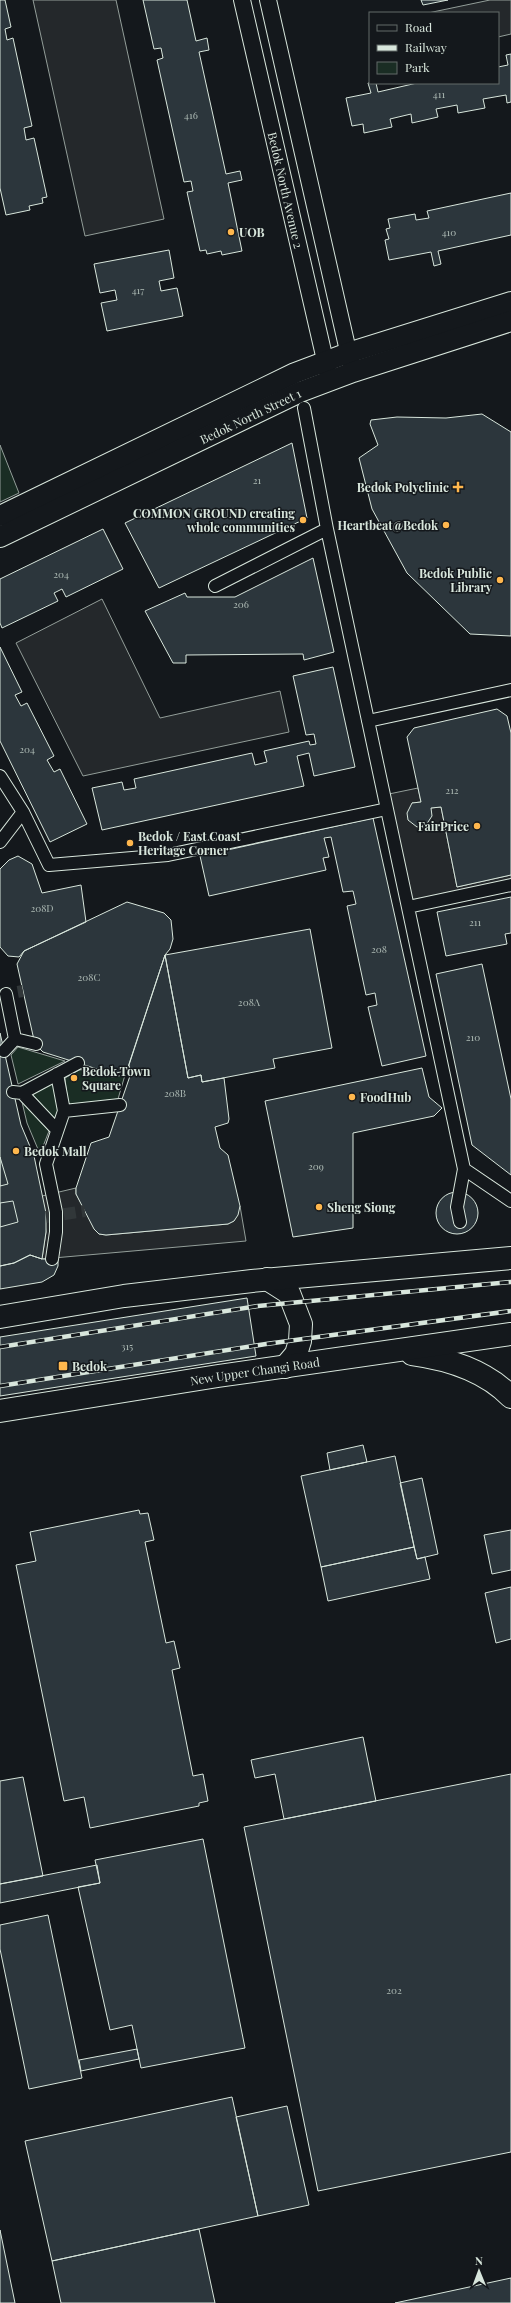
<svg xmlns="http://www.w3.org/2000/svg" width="511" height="2303" viewBox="0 0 511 2303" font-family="'Playfair Display',serif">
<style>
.green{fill:#1a2d24;stroke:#939e99}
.parking{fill:#24282b;stroke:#939e99}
.building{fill:#2c363c;stroke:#d8e6dc}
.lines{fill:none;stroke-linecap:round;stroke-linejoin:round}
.pedestrian-tunnel{stroke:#313739;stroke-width:12;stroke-dasharray:12 6;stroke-linecap:butt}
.pedestrian-casing{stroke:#d8e6dc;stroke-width:14}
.minor-casing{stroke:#d8e6dc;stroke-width:18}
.tertiary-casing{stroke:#d8e6dc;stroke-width:22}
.primary-casing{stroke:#d8e6dc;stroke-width:24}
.pedestrian{stroke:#14181c;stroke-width:12}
.minor{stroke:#14181c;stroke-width:16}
.tertiary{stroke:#14181c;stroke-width:20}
.primary{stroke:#14181c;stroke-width:22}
.rail-casing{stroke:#d8e6dc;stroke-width:4.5}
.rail{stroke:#14181c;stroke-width:3;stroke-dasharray:9;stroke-linecap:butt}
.poi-dot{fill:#ffb74d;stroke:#14181c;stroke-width:1.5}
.labels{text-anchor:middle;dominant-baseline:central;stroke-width:3;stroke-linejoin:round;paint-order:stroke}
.number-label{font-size:10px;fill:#adbab4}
.street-label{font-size:12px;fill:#d8e6dc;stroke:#14181c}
.poi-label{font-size:12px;font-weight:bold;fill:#d8e6dc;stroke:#14181c;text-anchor:start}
</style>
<rect width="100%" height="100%" fill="#14181c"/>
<path class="green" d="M0,445L19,493L0,502Z
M18,1047L65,1061L18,1084L11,1055Z
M88,1069L112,1077L125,1075L118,1099L68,1105L65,1078L79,1070Z
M53,1083L58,1111L55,1119L32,1094Z
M22,1102L49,1131L40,1154L27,1123Z"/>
<path class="parking" d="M33,0H116L164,219L85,236Z
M490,0H511V34L498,37V13H428Z
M102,599L160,718L280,691L289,732L83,776L16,643Z
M418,788L421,802L412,803L431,808L441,807L457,887L511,875V885L408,907L384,795Z
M76,1188V1194L99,1234L106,1235L228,1224L234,1221L240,1206L246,1241L42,1259L46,1232L42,1196Z"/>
<path class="building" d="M0,0H5L11,27L5,29L7,40L13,38L32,126L24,128L26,140L34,138L47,197L42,198L43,203L29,206L30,210L6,215L0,188Z
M143,0H187L196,41L207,38L209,50L199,52L226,174L240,171L242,180L228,183L242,251L222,255L221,251L207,254L206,250L200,251L187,192L193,191L191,181L184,182L157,60L163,58L161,48L154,49Z
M421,0H448L423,5Z
M511,54V102L507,103L506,95L483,99L485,108L458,113L457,105L436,109L438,117L412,123L411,114L390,119L392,127L364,133L363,124L352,126L346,98L371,93L368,83H376L378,92L417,83H498V67L508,65L506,55Z
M511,193V235L438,251L441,264L434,266L431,252L389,260L385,240L389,239L386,229L390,228L388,219L415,214L416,220L429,218L427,211Z
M169,250L174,278L159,281L161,291L177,288L183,316L107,331L101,303L117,300L115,290L100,293L94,264Z
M482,414L511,432V636L470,634L407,573L372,509L359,458L378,445L370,424L371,420L397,417L446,418Z
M292,443L307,518L159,588L125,523Z
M103,529L123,569L66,597L62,589L54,593L58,601L2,628L0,623V579Z
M313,558L334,652L304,660L303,654L186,655V663H173L145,611L185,593L187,597H235Z
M0,647L22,692L15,695L21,706L27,703L54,756L47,760L54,772L60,769L87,824L50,842L0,741Z
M333,667L355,767L314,776L309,753L297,756L304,786L102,830L92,788L122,782L124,790L136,788L134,779L252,753L255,765L267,762L264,751L309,741L310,745L316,744L314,734L306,735L293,676Z
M497,709L507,716L511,733V875L457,887L441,807L431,808L432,816L426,825L417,827L408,820L407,813L412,803L421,802L407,737L414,728Z
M373,818L426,1056L382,1066L368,1007L377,1005L375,993L366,995L347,906L356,904L353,891L343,892L331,837L324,838L329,857L323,858L326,870L209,896L200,856Z
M18,856L32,864L42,893L81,885L86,922L24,951L19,957L8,956L0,947V869L9,860Z
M511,897V933L505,934L507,944L446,956L437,912Z
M127,902L164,913L171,920L173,939L170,949L165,955L127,1070L113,1074L43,1052L38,1047L34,1040L17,964L24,951Z
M310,929L332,1048L273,1059L275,1068L202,1082L201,1075L188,1078L165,955Z
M165,955L188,1078L201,1075L202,1082L224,1078L229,1119L228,1123L215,1127L220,1148L228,1155L240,1206L238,1215L234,1221L228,1224L106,1235L99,1234L94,1229L76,1194V1188L91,1143L109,1137L131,1073L129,1065Z
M482,964L511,1099V1175L472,1145L436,974Z
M0,1033L21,1125L34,1156L46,1213V1232L42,1259L30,1255L14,1263L0,1266Z
M422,1068L429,1097L442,1108L434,1116L353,1133V1228L293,1237L265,1101Z
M0,1157L8,1184L0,1186Z
M436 1213a21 21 0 1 1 42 0a21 21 0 1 1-42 0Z
M13,1201L18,1222L0,1227V1203Z
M30,1255L42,1259H52L58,1256V1266L54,1275L42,1282L0,1289V1266L14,1263Z
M247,1298L256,1356L0,1396V1337Z
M363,1445L367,1462L330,1470L327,1453Z
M395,1456L414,1547L321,1567L301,1476Z
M422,1478L438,1554L417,1559L400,1483Z
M139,1510L140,1514L148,1513L154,1540L145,1542L166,1643L174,1641L180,1668L172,1670L193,1776L203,1774L208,1801L199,1803V1806L90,1828L84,1797L64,1801L16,1565L36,1561L30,1532Z
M511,1530V1570L492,1574L484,1535Z
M414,1547L417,1559L425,1557L430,1579L328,1601L321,1567Z
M511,1587V1639L496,1643L485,1593Z
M363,1737L376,1801L284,1819L275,1774L255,1778L251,1760Z
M511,1774V2152L318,2191L244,1827Z
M23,1777L43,1876L0,1884V1781Z
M203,1839L245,2048L141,2068L132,2025L110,2030L78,1887L100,1883L95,1860Z
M97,1865L100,1883L0,1903V1884Z
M48,1915L82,2078L29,2089L0,1949V1925Z
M137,2049L139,2059L81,2071L79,2060Z
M232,2097L258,2216L52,2261L25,2141Z
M287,2106L309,2205L258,2216L236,2117Z
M199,2229L215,2303H61L52,2261Z
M0,2230L15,2303H0Z
M511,2278V2303H395Z"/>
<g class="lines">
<path class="pedestrian-tunnel" d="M0,995L23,991
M46,1217L85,1211"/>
<defs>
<path id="pedestrian" d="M304,408L327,529L464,1169L457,1207L460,1222
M215,586L327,529
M368,721L511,690
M0,776L23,812L49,865L168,855L387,809
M0,842L23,812
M408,907L511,885
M6,994L15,1039
M4,1051L15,1039L36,1044
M13,1092L22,1093L57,1130
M22,1093L78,1063
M64,1111L120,1105
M464,1169L511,1201
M52,1259L56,1232V1212L46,1164L64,1111L57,1074"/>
<g id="minor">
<path id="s1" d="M242,0L328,373"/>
<path d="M268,0L351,364"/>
</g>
<g id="tertiary">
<path d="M0,516L295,373L348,353L511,302"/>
<path id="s2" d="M0,537L300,392L353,372L511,321"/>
</g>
<g id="primary">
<path d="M267,1279L289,1293L301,1324L300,1341L296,1354L285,1367"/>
<path d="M0,1317L124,1296L252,1281L511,1258"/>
<path d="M412,1354C449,1359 485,1370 511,1397"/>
<path id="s3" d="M0,1411L218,1376L511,1334"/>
</g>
</defs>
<use href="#pedestrian" class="pedestrian-casing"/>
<use href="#minor" class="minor-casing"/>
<use href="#tertiary" class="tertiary-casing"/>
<use href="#primary" class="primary-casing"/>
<use href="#pedestrian" class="pedestrian"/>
<use href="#minor" class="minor"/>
<use href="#tertiary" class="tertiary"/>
<use href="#primary" class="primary"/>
<defs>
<path id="rail" d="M0,1347L258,1306L511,1282
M0,1386L266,1344L511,1311"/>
</defs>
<use href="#rail" class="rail-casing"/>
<use href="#rail" class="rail"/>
</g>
<g class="poi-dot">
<circle cx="231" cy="232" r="4"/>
<path d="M456 481h4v4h4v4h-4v4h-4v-4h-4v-4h4z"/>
<circle cx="303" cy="520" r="4"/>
<circle cx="446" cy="525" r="4"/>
<circle cx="500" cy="580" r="4"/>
<circle cx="477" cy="826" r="4"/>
<circle cx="130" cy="843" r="4"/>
<circle cx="74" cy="1078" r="4"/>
<circle cx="352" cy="1097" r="4"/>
<circle cx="16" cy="1151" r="4"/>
<circle cx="319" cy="1207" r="4"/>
<rect x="58" y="1361" width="10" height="10" rx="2"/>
</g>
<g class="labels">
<g class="number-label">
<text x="439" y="94">411</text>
<text x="191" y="115">416</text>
<text x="449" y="232">410</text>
<text x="138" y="290">417</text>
<text x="257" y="480">21</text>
<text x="61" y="574">204</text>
<text x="241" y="604">206</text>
<text x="27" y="749">204</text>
<text x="452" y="790">212</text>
<text x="42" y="908">208D</text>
<text x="475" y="922">211</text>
<text x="379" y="949">208</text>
<text x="89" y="977">208C</text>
<text x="249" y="1002">208A</text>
<text x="473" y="1037">210</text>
<text x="175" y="1093">208B</text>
<text x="316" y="1166">209</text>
<text x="127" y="1346">315</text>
<text x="394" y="1990">202</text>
</g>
<g class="street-label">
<text stroke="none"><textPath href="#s1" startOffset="195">Bedok North Avenue 2</textPath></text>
<text stroke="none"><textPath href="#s2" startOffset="278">Bedok North Street 1</textPath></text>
<text stroke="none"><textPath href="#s3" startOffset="258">New Upper Changi Road</textPath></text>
</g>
<g class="poi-label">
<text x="239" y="232">UOB</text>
<text x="449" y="487" text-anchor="end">Bedok Polyclinic</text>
<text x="295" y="513" text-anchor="end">COMMON GROUND creating<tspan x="295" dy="14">whole communities</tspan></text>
<text x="438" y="525" text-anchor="end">Heartbeat@Bedok</text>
<text x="492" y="573" text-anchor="end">Bedok Public<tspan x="492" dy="14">Library</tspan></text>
<text x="469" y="826" text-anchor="end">FairPrice</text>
<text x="138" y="836">Bedok / East Coast<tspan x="138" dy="14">Heritage Corner</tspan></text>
<text x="82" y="1071">Bedok Town<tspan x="82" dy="14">Square</tspan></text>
<text x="360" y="1097">FoodHub</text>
<text x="24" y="1151">Bedok Mall</text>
<text x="327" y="1207">Sheng Siong</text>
<text x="72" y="1366">Bedok</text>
</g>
</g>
<rect x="369" y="12" width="130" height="72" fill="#14181c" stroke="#626a69"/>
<rect x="377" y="25" width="20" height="6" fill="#14181c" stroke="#626a69"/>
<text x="405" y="32" font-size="12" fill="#d8e6dc">Road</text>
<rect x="377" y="45" width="20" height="6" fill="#d8e6dc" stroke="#626a69"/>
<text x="405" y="52" font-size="12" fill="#d8e6dc">Railway</text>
<rect x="377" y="62" width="20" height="12" fill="#1a2d24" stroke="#626a69"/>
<text x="405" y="72" font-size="12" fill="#d8e6dc">Park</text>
<g transform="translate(479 2271) rotate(359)" stroke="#14181c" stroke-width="3" paint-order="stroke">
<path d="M0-3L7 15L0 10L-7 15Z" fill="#d8e6dc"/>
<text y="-6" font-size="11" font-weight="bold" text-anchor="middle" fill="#d8e6dc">N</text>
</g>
</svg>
